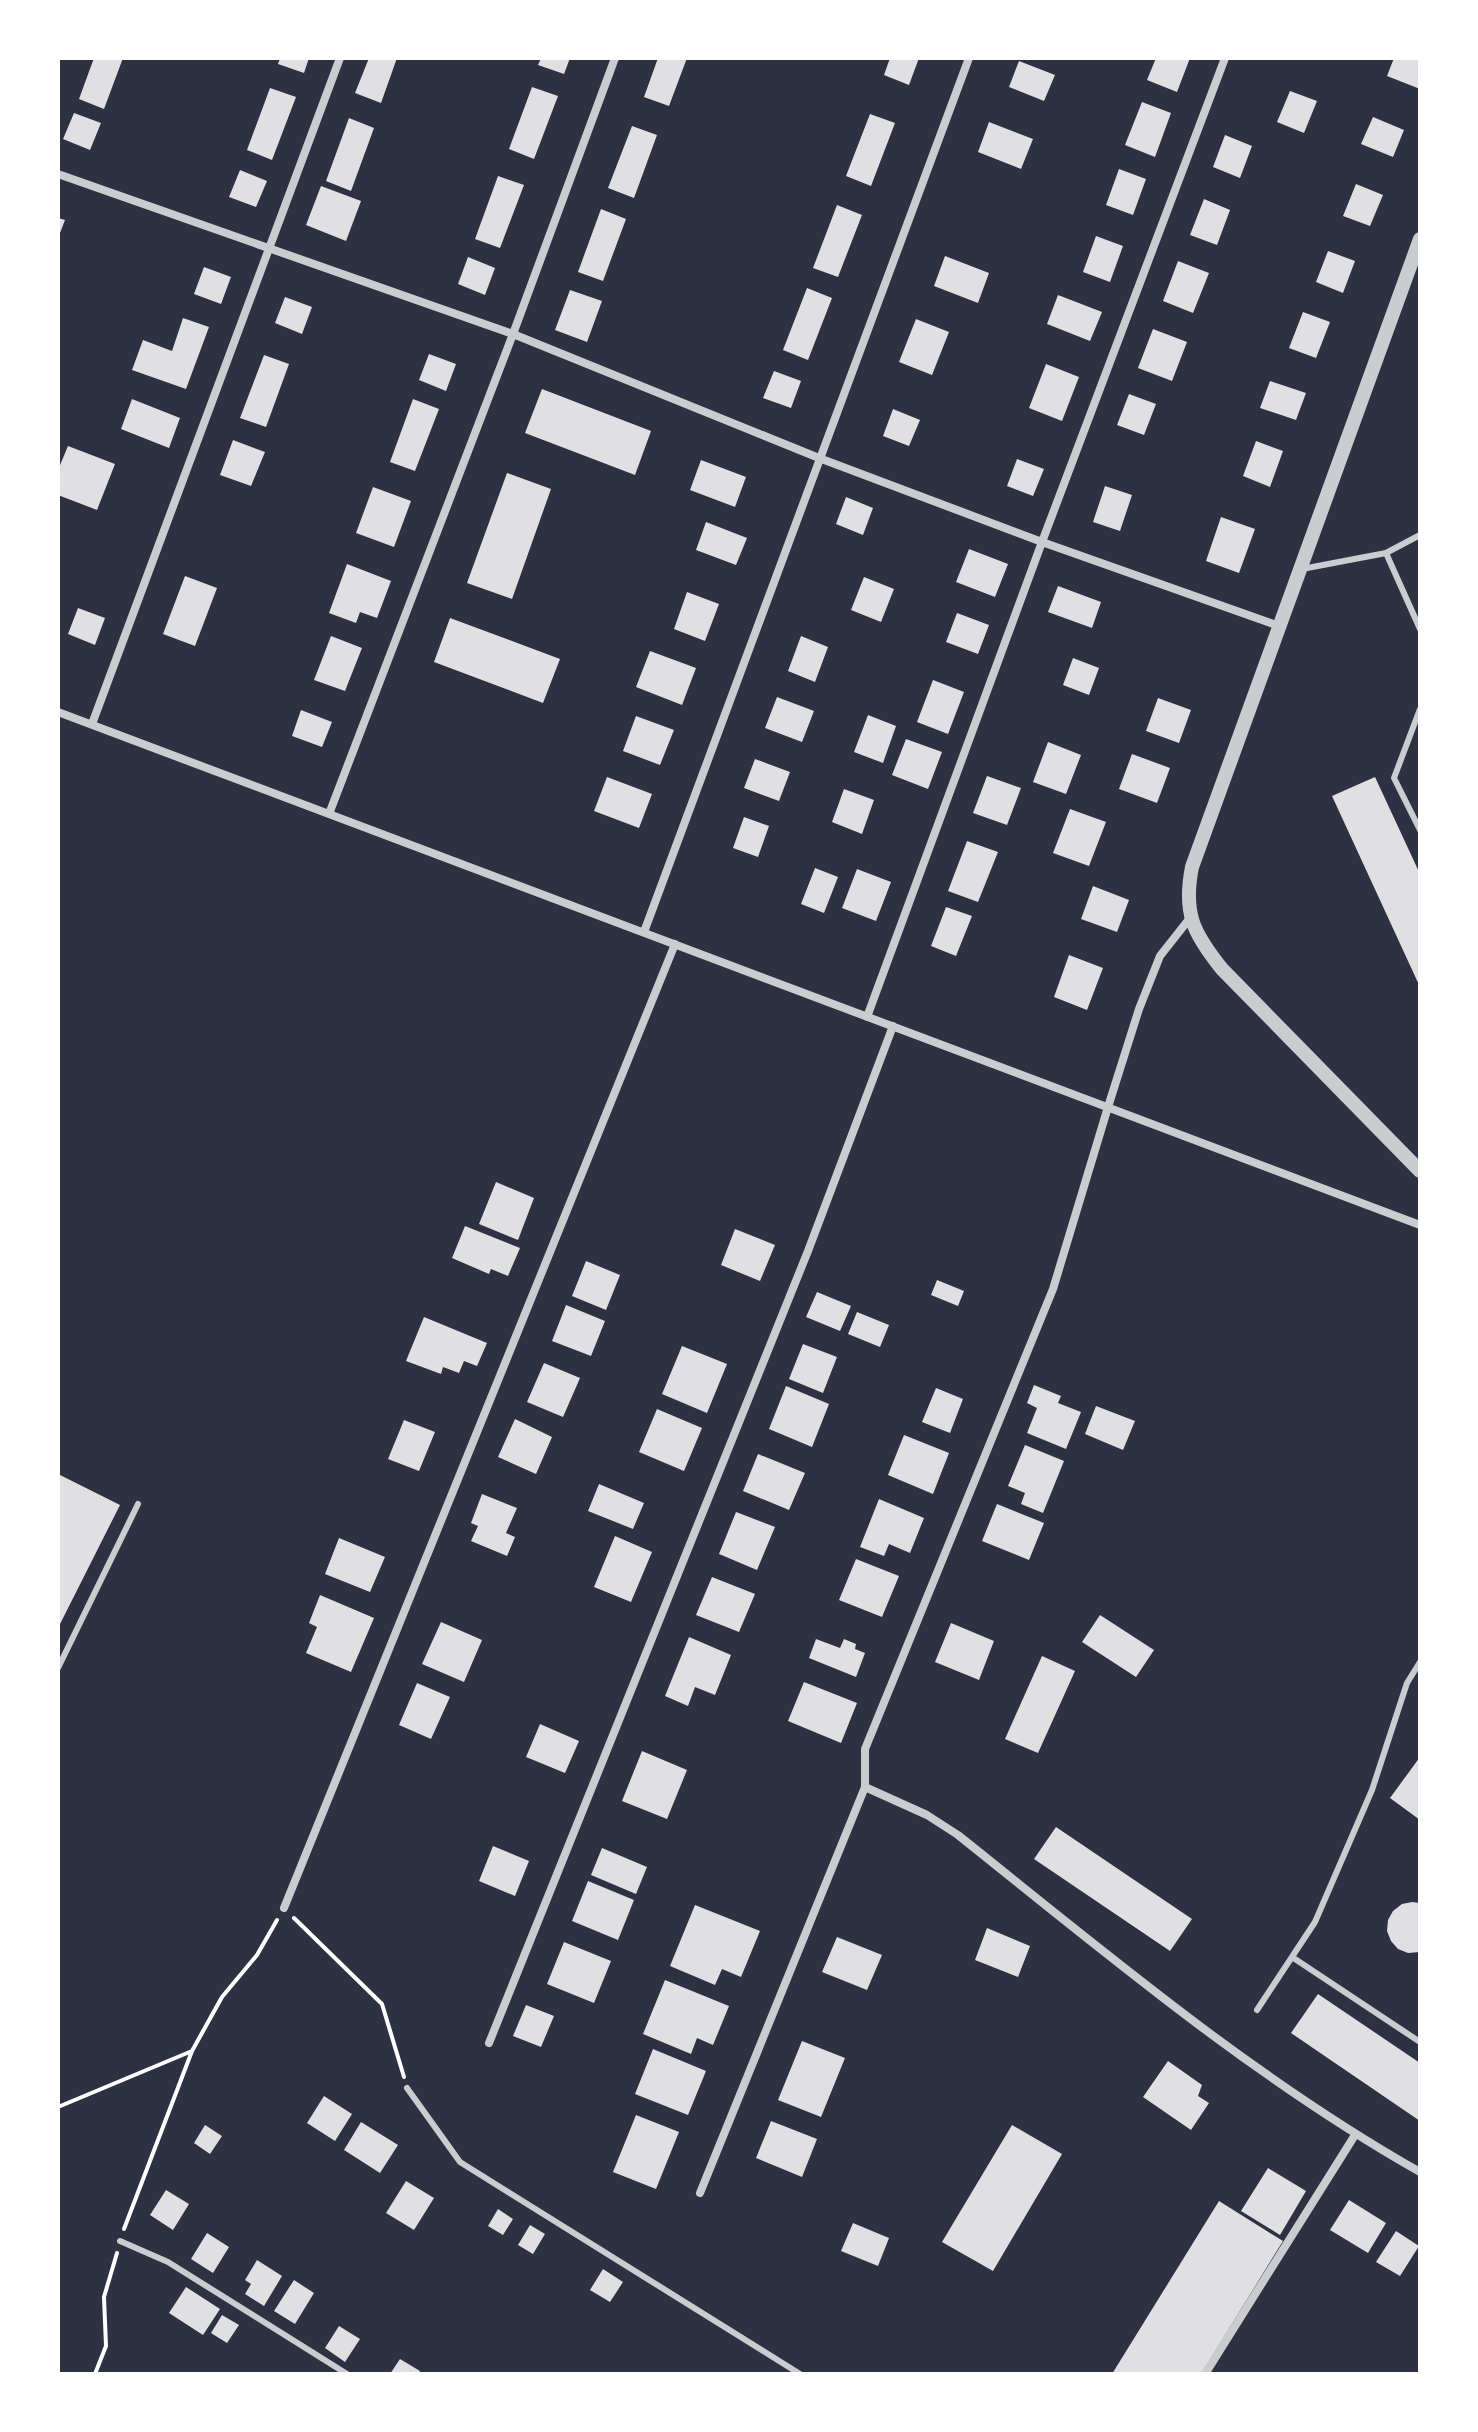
<svg xmlns="http://www.w3.org/2000/svg" width="1478" height="2432" viewBox="0 0 1478 2432" font-family="Roboto,sans-serif">
<style>
.building{fill:#e0e0e3}
.lines{fill:none;stroke-linecap:round;stroke-linejoin:round}
.path{stroke:#fff;stroke-width:4}
.service{stroke:#caccd0;stroke-width:6}
.minor{stroke:#caccd0;stroke-width:8}
.tertiary{stroke:#caccd0;stroke-width:14}
</style>
<rect width="100%" height="100%" fill="#2d3142"/>
<path class="building" d="M94,58H123L104,109L79,99Z
M280,58H309L304,73L278,64Z
M369,58H397L381,103L355,93Z
M541,58H570L564,74L538,65Z
M658,58H687L669,106L644,97Z
M890,58H919L909,85L884,75Z
M1156,58H1190L1177,92L1147,80Z
M1394,58H1420V89L1387,76Z
M1019,61L1055,75L1044,101L1009,87Z
M532,87L558,96L534,159L509,149Z
M270,88L296,97L272,160L247,150Z
M1290,91L1317,101L1304,133L1277,122Z
M1142,102L1171,113L1155,157L1125,145Z
M74,113L101,123L90,150L63,139Z
M870,114L895,123L871,186L846,176Z
M1373,117L1404,130L1393,157L1361,144Z
M349,118L374,128L351,191L326,181Z
M989,122L1033,139L1021,169L978,152Z
M632,126L657,135L634,198L608,188Z
M1225,135L1252,146L1240,178L1213,167Z
M1119,169L1146,179L1133,215L1106,205Z
M240,170L267,181L256,207L229,197Z
M498,176L524,185L500,248L475,239Z
M1356,184L1383,195L1370,226L1343,216Z
M321,186L361,201L346,241L306,225Z
M1204,199L1230,210L1217,245L1190,235Z
M837,205L862,215L838,277L813,268Z
M601,209L626,219L603,281L578,272Z
M58,218L65,220L58,238Z
M1096,236L1123,246L1110,282L1083,272Z
M1328,251L1355,261L1343,293L1316,282Z
M945,256L989,273L978,303L934,286Z
M468,257L495,268L485,295L458,284Z
M1178,261L1209,273L1193,313L1163,301Z
M204,267L231,277L221,304L194,294Z
M807,288L832,298L808,360L783,350Z
M570,290L602,301L587,342L555,330Z
M1058,295L1102,312L1090,341L1047,324Z
M285,297L312,307L302,334L275,323Z
M1303,312L1330,322L1316,358L1289,348Z
M183,318L209,327L186,389L132,370L143,340L172,351Z
M916,319L949,332L932,375L899,362Z
M1153,329L1187,342L1172,381L1138,368Z
M429,354L456,364L446,391L419,380Z
M264,355L289,364L266,427L240,418Z
M1046,364L1079,377L1062,421L1029,408Z
M774,371L801,381L791,408L763,398Z
M1270,381L1306,393L1296,420L1260,408Z
M542,389L651,431L635,475L525,433Z
M1129,394L1156,404L1144,435L1117,425Z
M132,399L180,418L169,448L121,429Z
M413,399L439,409L415,471L390,462Z
M893,409L920,420L909,446L883,436Z
M233,440L265,452L251,486L220,475Z
M1256,441L1283,451L1270,487L1243,476Z
M68,446L115,464L97,510L58,495V470Z
M1017,459L1044,469L1033,496L1007,486Z
M701,460L746,477L735,507L690,490Z
M507,473L551,489L512,599L467,583Z
M1105,486L1132,495L1120,531L1093,522Z
M373,487L411,501L394,547L356,533Z
M846,497L873,508L863,535L836,524Z
M1221,517L1255,529L1239,573L1206,561Z
M706,522L747,538L736,565L696,550Z
M969,549L1008,564L995,597L956,582Z
M347,564L391,581L377,618L360,612L356,623L329,613Z
M185,576L217,588L195,646L163,634Z
M864,577L894,589L881,622L851,610Z
M1058,586L1101,602L1092,628L1048,612Z
M687,592L719,604L705,641L674,629Z
M78,608L105,618L95,645L68,634Z
M957,613L989,625L978,654L946,642Z
M450,618L560,659L543,703L434,662Z
M331,636L362,648L345,691L314,680Z
M801,636L828,647L815,682L788,671Z
M650,651L696,668L682,705L636,687Z
M1073,658L1099,668L1089,695L1063,685Z
M933,680L964,692L948,734L917,722Z
M777,697L814,711L802,742L765,728Z
M1158,698L1191,710L1179,743L1146,731Z
M301,710L332,722L322,747L292,736Z
M868,715L896,726L883,763L854,752Z
M636,716L674,730L660,765L623,751Z
M906,739L942,752L928,789L892,775Z
M1048,742L1081,755L1066,794L1033,782Z
M1132,754L1170,768L1157,803L1119,789Z
M755,759L790,772L779,801L744,788Z
M987,776L1021,788L1007,825L973,813Z
M607,777L652,794L639,828L594,811Z
M1375,777L1420,874V987L1332,796Z
M844,789L874,800L862,834L832,822Z
M1070,809L1106,822L1089,866L1053,853Z
M744,817L769,826L758,857L733,848Z
M967,841L998,852L978,902L948,891Z
M815,868L838,877L824,913L801,904Z
M857,869L891,882L876,921L842,908Z
M1093,886L1129,900L1117,932L1081,919Z
M946,907L972,916L956,956L931,946Z
M1069,955L1103,968L1087,1010L1054,997Z
M496,1182L534,1198L518,1240L479,1224Z
M465,1226L520,1248L508,1276L491,1269L489,1274L452,1258Z
M735,1229L775,1245L760,1281L721,1265Z
M586,1261L620,1275L606,1310L572,1296Z
M937,1280L964,1291L958,1306L931,1295Z
M817,1292L851,1306L840,1331L806,1317Z
M566,1305L605,1321L591,1356L552,1341Z
M857,1312L889,1325L880,1347L848,1334Z
M424,1317L487,1343L477,1366L464,1361L459,1373L443,1367L441,1374L406,1361Z
M803,1344L837,1357L823,1393L789,1379Z
M682,1346L727,1364L707,1413L662,1394Z
M544,1363L580,1378L563,1417L527,1402Z
M1034,1385L1061,1396L1058,1403L1081,1412L1066,1449L1027,1433L1037,1408L1027,1403Z
M786,1386L829,1404L812,1447L769,1429Z
M936,1388L963,1399L950,1433L922,1422Z
M1096,1406L1135,1421L1123,1450L1085,1434Z
M657,1409L702,1428L684,1471L639,1452Z
M515,1419L552,1437L536,1474L498,1457Z
M404,1420L435,1432L419,1471L388,1459Z
M904,1435L949,1453L933,1494L888,1475Z
M1025,1445L1064,1461L1043,1513L1021,1504L1025,1493L1008,1486Z
M758,1454L805,1473L789,1510L743,1491Z
M58,1474L120,1505L58,1628Z
M599,1484L644,1503L633,1529L588,1511Z
M482,1494L517,1508L506,1533L515,1537L507,1556L471,1541L478,1526L471,1523Z
M879,1499L924,1518L910,1553L889,1544L884,1556L860,1547Z
M997,1504L1044,1523L1029,1560L982,1541Z
M736,1512L775,1527L757,1570L719,1554Z
M615,1536L652,1552L631,1602L594,1587Z
M339,1538L385,1557L370,1592L325,1574Z
M856,1559L899,1576L882,1617L839,1600Z
M712,1577L755,1594L739,1632L696,1615Z
M320,1595L374,1618L351,1672L306,1653L317,1627L309,1623Z
M1100,1615L1154,1650L1136,1677L1082,1642Z
M441,1622L482,1640L464,1682L422,1664Z
M951,1623L994,1641L979,1680L935,1662Z
M689,1637L731,1655L715,1695L695,1687L688,1706L665,1696Z
M816,1639L840,1648L844,1639L856,1644L855,1649L865,1653L856,1677L809,1658Z
M1042,1656L1075,1671L1038,1753L1005,1739Z
M804,1682L857,1703L841,1743L788,1721Z
M417,1683L450,1697L431,1739L399,1725Z
M540,1724L579,1741L565,1773L526,1757Z
M642,1751L687,1770L667,1819L622,1801Z
M1420,1757V1820L1390,1798Z
M1056,1827L1192,1919L1170,1951L1034,1859Z
M493,1846L529,1861L515,1896L479,1881Z
M602,1848L647,1867L636,1894L591,1875Z
M588,1881L634,1900L618,1940L572,1921Z
M1412,1902L1420,1903V1952L1408,1953L1398,1949L1391,1941L1387,1931L1388,1920L1393,1911L1402,1904Z
M695,1905L760,1931L741,1977L722,1969L715,1985L670,1966Z
M987,1928L1030,1946L1018,1977L975,1960Z
M837,1937L882,1955L867,1990L822,1972Z
M564,1942L611,1961L594,2003L547,1984Z
M665,1980L729,2006L713,2045L697,2038L691,2054L643,2034Z
M1318,1994L1420,2063V2121L1291,2033Z
M526,2005L554,2016L541,2047L513,2036Z
M802,2041L845,2058L821,2117L778,2100Z
M653,2049L706,2071L688,2115L635,2094Z
M1168,2061L1202,2085L1198,2096L1209,2103L1191,2130L1143,2097Z
M324,2096L352,2114L335,2141L307,2123Z
M636,2115L679,2132L656,2189L613,2172Z
M771,2121L817,2139L802,2177L756,2158Z
M361,2122L398,2145L380,2173L344,2150Z
M205,2125L222,2136L210,2154L194,2143Z
M1012,2125L1062,2154L993,2271L942,2242Z
M1268,2168L1306,2191L1280,2235L1241,2211Z
M406,2181L434,2198L414,2230L386,2213Z
M166,2190L189,2204L173,2230L150,2215Z
M1349,2200L1386,2223L1368,2253L1330,2230Z
M1219,2201L1283,2241L1201,2374H1112Z
M498,2209L513,2219L503,2235L488,2226Z
M853,2223L889,2238L878,2266L841,2251Z
M530,2225L545,2234L533,2254L518,2245Z
M1396,2231L1419,2246L1400,2276L1376,2262Z
M207,2233L229,2247L213,2273L191,2259Z
M257,2260L282,2276L264,2306L245,2294L251,2284L245,2280Z
M603,2269L623,2282L610,2302L590,2290Z
M294,2280L314,2293L295,2324L274,2311Z
M186,2287L220,2309L203,2335L169,2313Z
M222,2315L239,2325L227,2343L211,2333Z
M339,2326L360,2339L345,2362L325,2348Z
M400,2359L420,2371L418,2374H390Z"/>
<g class="lines">
<path class="path" d="M294,1918L382,2004L404,2077
M58,2107L192,2051
M124,2229L192,2051L222,1997L257,1955L277,1920
M95,2374L106,2346L104,2297L117,2253"/>
<path class="service" d="M1386,553L1420,535
M1302,569L1386,553L1420,629
M1420,709L1394,778L1420,830
M58,1668L138,1504
M1292,1957L1420,2042
M1257,2010L1315,1922L1372,1790L1407,1683L1420,1662
M407,2088L460,2162L800,2374
M120,2241L168,2262L347,2374"/>
<path class="minor" d="M58,174L513,334L819,458L1042,542L1279,626
M58,712L1420,1225
M92,724L340,58
M329,814L513,334L615,58
M644,932L969,58
M867,1017L1042,542L1225,58
M865,1787L927,1815L958,1835C1107,1954 1254,2078 1420,2172
M284,1908L675,944
M489,2043L808,1251L893,1026
M700,2193L865,1787V1749L1053,1289L1108,1107L1139,1009L1160,956L1190,918
M1205,2374L1355,2135"/>
<path class="tertiary" d="M1420,239L1192,867C1183,913 1193,933 1222,969L1420,1171"/>
</g>
<rect width="1478" height="2432" fill="none" stroke="#ffffff" stroke-width="120"/>
</svg>
